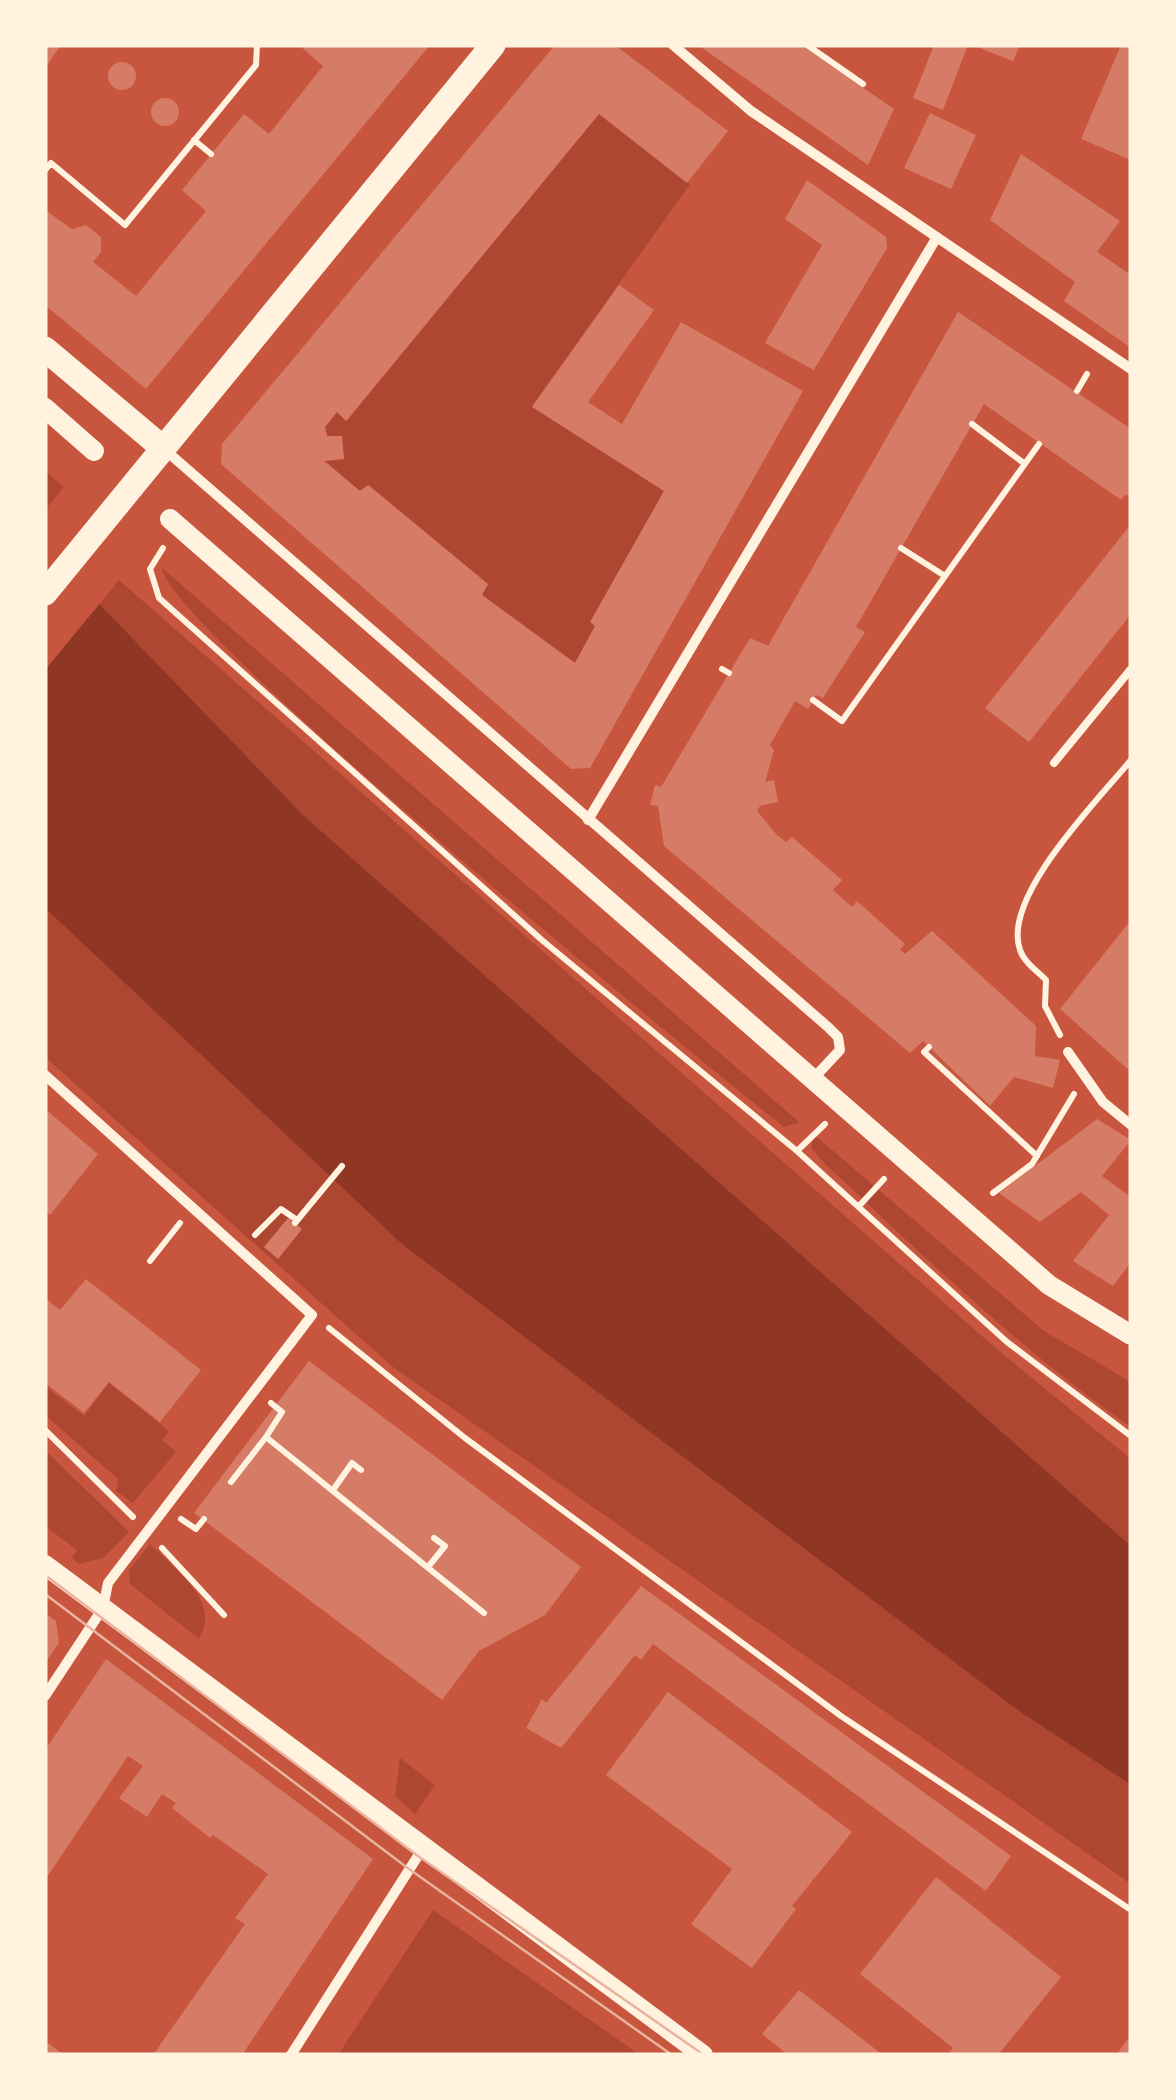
<svg xmlns="http://www.w3.org/2000/svg" width="1176" height="2100" viewBox="0 0 1176 2100" font-family="'Exo 2',sans-serif">
<style>
.green{fill:#ae4732}
.water{fill:#8f3625}
.pier{fill:#c8553d}
.building{fill:#d67c66}
.lines{fill:none;stroke-linecap:round;stroke-linejoin:round}
.path{stroke:#fff3e0;stroke-width:6}
.service{stroke:#fff3e0;stroke-width:8}
.minor{stroke:#fff3e0;stroke-width:10}
.secondary{stroke:#fff3e0;stroke-width:20}
.primary{stroke:#fff3e0;stroke-width:25}
.tram{stroke:#e9b49f;stroke-width:2.5}
</style>
<rect width="100%" height="100%" fill="#c8553d"/>
<path class="green" d="M599,114L690,184L532,406L664,491L591,622L595,626L575,663L482,595L488,584L369,485L360,491L325,461L344,459L342,436H327L325,427L337,412L347,421Z
M45,471L64,487L45,510Z
M162,568L799,1122L784,1127C703,1063 167,626 162,568Z
M119,580L999,1351L1131,1459V1546L303,815L98,606Z
M45,908L403,1245L1019,1711L1131,1785V1884L393,1367L45,1057Z
M811,1132L1044,1331L1131,1382V1427C1020,1350 924,1256 825,1164L812,1149Z
M109,1383L169,1431L162,1440L176,1452L133,1503L116,1491L118,1479L45,1415V1386L84,1416Z
M45,1450L129,1532L103,1558L79,1564L72,1558L77,1550L45,1526Z
M150,1544C175,1570 222,1601 199,1639L130,1584L129,1570Z
M400,1758L435,1785L415,1814L395,1796Z
M433,1910L640,2055H338Z"/>
<path class="water" d="M45,548L303,815L1131,1546V1785L1019,1711L403,1245L45,908Z"/>
<path class="pier" d="M45,543L101,602L45,670Z"/>
<path class="building" d="M45,45H61L45,68Z
M299,45H430L146,389L45,305V210L72,229L86,225L101,237V252L93,262L136,296L206,211L182,190L244,114L269,134L323,66Z
M555,45H615L728,131L687,183L599,114L346,421L337,412L325,427L327,436H342L344,459L324,461L360,491L368,485L488,584L482,595L575,663L595,626L590,622L664,491L532,407L619,285L654,310L588,402L622,424L681,322L803,391L590,768L571,769L221,464L222,444Z
M698,45H801L894,109L868,165Z
M934,45H968L943,110L913,98Z
M972,45H1020L1013,61Z
M1121,45H1131V160L1081,139Z
M108 76a14 14 0 1 1 28 0a14 14 0 1 1-28 0Z
M151 112a14 14 0 1 1 28 0a14 14 0 1 1-28 0Z
M930,113L976,135L951,189L904,168Z
M1021,154L1120,221L1097,252L1131,275V348L1064,301L1075,282L990,220Z
M807,180L886,237L887,248L814,370L765,343L822,245L785,219Z
M958,312L1131,429V498L1126,494L1121,500L984,404L856,627L865,632L823,698L816,695L808,709L795,701L770,745L774,750L765,782L774,780L778,802L760,806L757,811L777,835L786,842L792,837L842,880L833,890L852,907L857,901L905,944L900,950L905,954L932,931L1036,1026L1035,1056L1060,1060L1053,1088L1014,1077L990,1106L923,1041L910,1053L664,846L658,806L650,805L655,785L661,787L750,638L768,646Z
M1131,524V614L1029,742L985,708Z
M1131,920V1072L1060,1009Z
M45,1109L98,1154L50,1215L45,1211Z
M1097,1119L1131,1140L1102,1176L1128,1195L1131,1191V1262L1113,1286L1073,1261L1109,1215L1081,1192L1040,1222L999,1193Z
M288,1218L302,1229L278,1259L264,1247Z
M86,1279L201,1370L160,1422L109,1382L84,1413L45,1383V1298L60,1310Z
M309,1361L581,1567L545,1615L479,1651L442,1700L194,1513Z
M641,1586L1011,1856L986,1891L653,1644L641,1660L635,1655L561,1748L526,1728L542,1699L546,1703Z
M45,1613L56,1621L59,1643L45,1663Z
M106,1659L373,1859L242,2055H153L245,1924L235,1918L268,1874L213,1835L210,1838L172,1808L176,1803L162,1794L147,1817L119,1798L143,1766L128,1756L45,1880V1750Z
M668,1692L852,1832L792,1906L796,1909L752,1968L691,1924L732,1869L606,1775Z
M936,1877L1061,1977L998,2055H947L953,2048L860,1974Z
M799,1990L883,2055H788L762,2034Z
M1131,2035V2055H1116Z
M45,2041L64,2055H45Z"/>
<g class="lines">
<path class="path" d="M807,45L863,84
M194,140L211,154
M45,170L51,163L125,225L256,65L257,45
M1077,391L1087,374
M972,424L1025,464
M163,548L150,569L159,598L543,941L797,1151L1007,1342L1131,1436
M901,548L945,576
M722,669L729,673
M813,700L842,721L1039,444
M1060,1035L1045,1006L1046,980C1037,971 1024,962 1020,950C1001,897 1099,799 1131,760
M929,1047L924,1052L1037,1156
M797,1151L825,1124
M993,1193L1032,1164L1074,1094
M859,1206L884,1179
M295,1223L342,1166
M255,1235L281,1209L297,1220
M150,1261L180,1223
M329,1328L465,1438L841,1716L1131,1910
M271,1403L282,1412L266,1437L484,1613
M45,1430L133,1517
M231,1482L266,1437
M333,1490L352,1463L361,1470
M181,1519L196,1529L204,1519
M162,1548L224,1615
M428,1567L445,1546L434,1538"/>
<path class="service" d="M1054,763L1131,669"/>
<path class="minor" d="M673,45L751,111L1131,369
M164,449L828,1027L838,1037L840,1050L812,1080
M588,820L937,237
M1068,1052L1103,1102L1131,1125
M45,1075L312,1315L108,1583L103,1608L45,1696
M291,2055L423,1848"/>
<path class="secondary" d="M45,408L94,451
M170,519L1049,1285L1131,1335
M45,1565L703,2055"/>
<path class="primary" d="M45,349L164,449
M45,593L493,45"/>
<path class="tram" d="M45,1575L418,1856L704,2055
M45,1594L409,1869L672,2055"/>
</g>
<rect width="1176" height="2100" fill="none" stroke="#fff3e0" stroke-width="95"/>
</svg>
